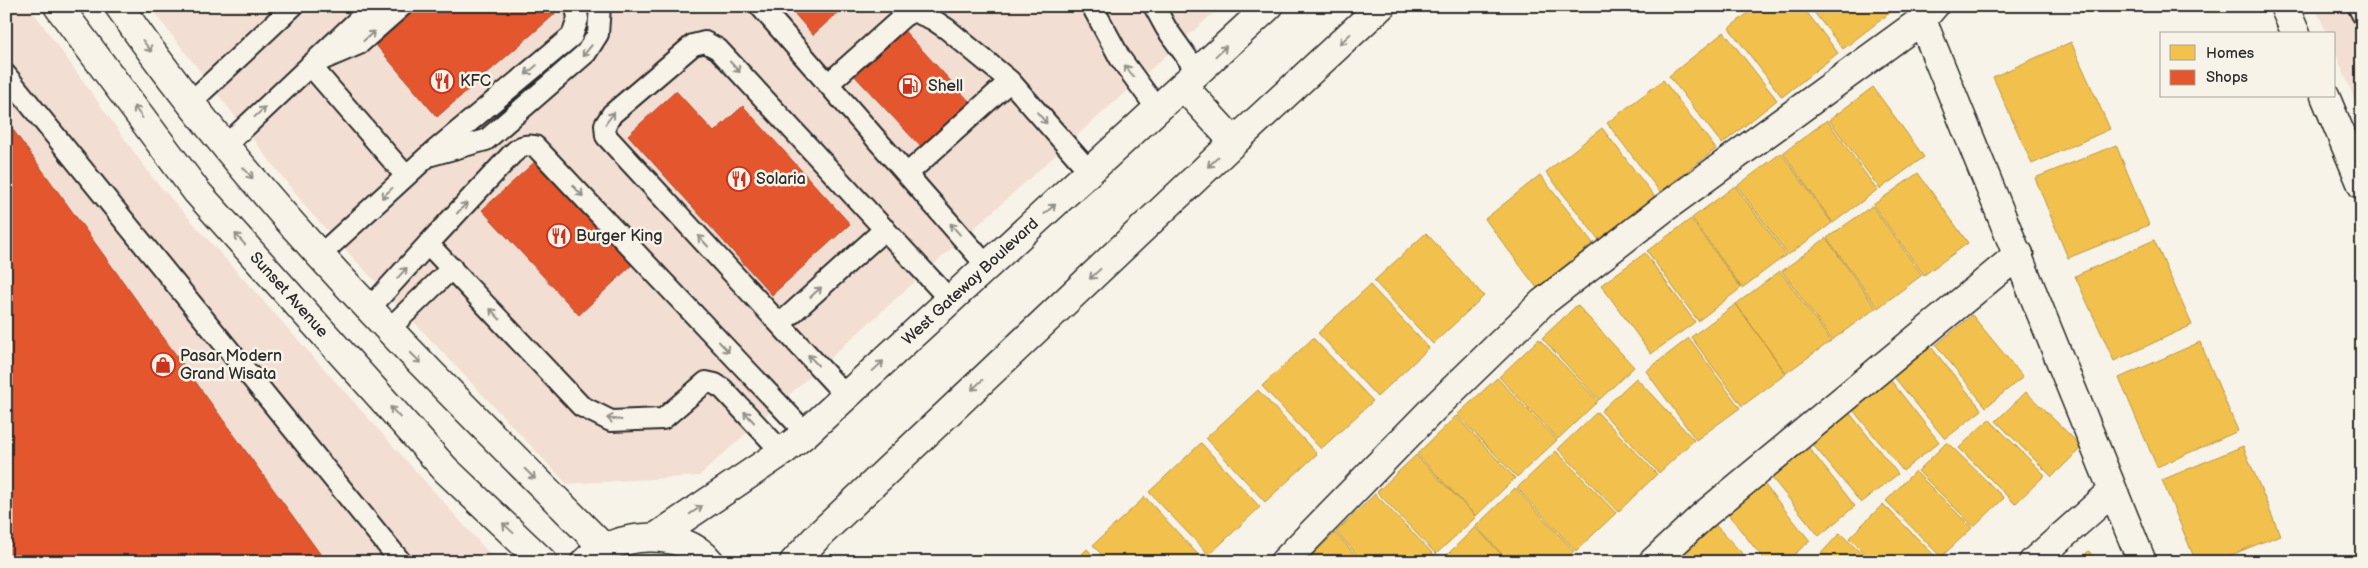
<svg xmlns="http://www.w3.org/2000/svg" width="2368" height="568" viewBox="0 0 2368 568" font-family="'Balsamiq Sans',sans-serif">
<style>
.built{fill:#f2ded2}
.homes{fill:#f2c14e;stroke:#b69444}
.shops{fill:#e4572e;stroke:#ac4a2d}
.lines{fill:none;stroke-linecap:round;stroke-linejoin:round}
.service-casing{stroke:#2b2b2b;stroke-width:24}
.minor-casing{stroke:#2b2b2b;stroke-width:31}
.primary-casing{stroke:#2b2b2b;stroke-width:31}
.service{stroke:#f7f3e8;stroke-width:20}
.minor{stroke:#f7f3e8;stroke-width:28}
.primary{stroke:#f7f3e8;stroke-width:28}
.oneway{stroke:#918f8a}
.labels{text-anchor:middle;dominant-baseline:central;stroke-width:5;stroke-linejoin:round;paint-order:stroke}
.poi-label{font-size:16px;fill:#2b2b2b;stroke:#f7f3e8;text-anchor:start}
.street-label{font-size:16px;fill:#2b2b2b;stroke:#f7f3e8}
</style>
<rect width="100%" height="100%" fill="#f7f3e8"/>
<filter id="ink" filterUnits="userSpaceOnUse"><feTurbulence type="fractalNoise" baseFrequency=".02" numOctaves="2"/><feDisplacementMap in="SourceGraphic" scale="10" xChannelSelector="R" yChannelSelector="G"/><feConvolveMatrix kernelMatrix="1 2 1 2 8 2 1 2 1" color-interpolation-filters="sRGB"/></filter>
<g filter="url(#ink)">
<path class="built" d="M6,6H29L152,177L489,553L493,562H6Z
M149,6H1221L699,476L567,484L309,211Z
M2315,6H2362V116L2334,50V34H2327Z"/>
<path class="homes" d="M1757,6H1802L1838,53L1782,97L1729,28Z
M1809,6H1899L1843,49Z
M1724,32L1777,100L1722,144L1669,76Z
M2071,42L2110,129L2032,164L1993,77Z
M1663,80L1716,149L1660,192L1607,123Z
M1873,87L1924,157L1880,189L1829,120Z
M1827,120L1877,190L1833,223L1783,153Z
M1602,128L1655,197L1599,240L1546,172Z
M2116,145L2149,225L2068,258L2035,178Z
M1781,153L1832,223L1788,255L1737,186Z
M1918,173L1968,243L1924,275L1873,205Z
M1540,175L1593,243L1537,288L1485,219Z
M1735,186L1786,255L1742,288L1692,218Z
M1872,206L1922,275L1878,308L1827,238Z
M1691,219L1741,288L1698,321L1647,251Z
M1426,233L1484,296L1433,344L1374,281Z
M1826,238L1876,308L1832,340L1782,271Z
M2154,240L2192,325L2114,361L2075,276Z
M1645,253L1695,322L1651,354L1601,285Z
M1780,271L1831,341L1786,373L1736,304Z
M1370,285L1429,348L1377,397L1318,333Z
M1736,304L1786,374L1742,406L1691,337Z
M1577,305L1634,367L1599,400L1542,338Z
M1972,315L2023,377L1986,407L1936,345Z
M1313,338L1373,401L1321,449L1262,386Z
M1689,338L1740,408L1696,440L1646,371Z
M1539,339L1598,401L1558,439L1499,377Z
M2200,342L2238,431L2157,467L2119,378Z
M1931,347L1982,410L1945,439L1894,377Z
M1497,378L1557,440L1517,477L1457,415Z
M1636,378L1694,440L1659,473L1601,411Z
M1889,378L1939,442L1903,471L1852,409Z
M1258,390L1317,454L1265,502L1206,438Z
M2026,392L2082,447L2052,477L1996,421Z
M1848,411L1898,474L1861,503L1810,441Z
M1597,412L1657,474L1618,512L1558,449Z
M1456,416L1515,478L1476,516L1417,454Z
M1989,419L2045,475L2015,504L1959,448Z
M1947,442L2004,498L1974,527L1918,471Z
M1201,443L1260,507L1209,555L1149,492Z
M1805,443L1855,506L1819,536L1768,473Z
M2243,446L2280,535L2214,562H2196L2162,480Z
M1556,451L1616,513L1576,551L1517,488Z
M1416,455L1476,517L1436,554L1377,492Z
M1915,471L1972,528L1941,557L1886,501Z
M1760,479L1810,541L1785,562H1766L1723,508Z
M1515,488L1574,551L1563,562H1509L1476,526Z
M1375,494L1435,556L1429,562H1364L1336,532Z
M1145,497L1203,560L1201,562H1108L1093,545Z
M1883,504L1940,561L1939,562H1873L1849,538Z
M1709,518L1750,562H1685L1675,551Z
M1475,527L1509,562H1440Z
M1335,533L1362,562H1305Z
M1840,533L1870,562H1813Z
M1087,549L1099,562H1074Z
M2089,551L2097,562H2076Z
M2288,556L2290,562H2270Z"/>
<path class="shops" d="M420,6H549L555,14L437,117L376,45Z
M788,6H845L813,35Z
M899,25L970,102L921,147L850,71Z
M676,91L714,132L743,106L850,224L772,295L628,135Z
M6,120L326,562H6Z
M539,158L635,262L579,315L482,210Z"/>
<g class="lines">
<defs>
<path id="service" d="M402,6L359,44L310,65L406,176
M760,6L987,266
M1092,6L1120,58L1158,110
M1154,6L1166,28L1198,73
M2358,6L2362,14
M6,75L401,562
M828,84L903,17L913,11L932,19L947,29L1010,81L1090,172
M190,103L293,6
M225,146L373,6
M432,153L572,36L578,19L576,6
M907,174L1010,81
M428,244L512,154C520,147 524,144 535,146L806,433
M319,256L428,156L486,140L586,53L598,34L600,6
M369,309L428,244L581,406L611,421L663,419L706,382L715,384L723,389L782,452
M780,324L885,229
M388,330L452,268
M846,396L606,136L605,125L612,114L693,45L705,42L718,49L950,300"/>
<path id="minor" d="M2284,6L2296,34
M1922,20L2142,562
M2325,96L2362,185
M1284,562L1431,411L1542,303L1663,209L1922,20L1934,6
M1653,562L1704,515L2019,254
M2033,562L2113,491"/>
<g id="primary">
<path id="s1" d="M58,6L197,192L446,470L543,562"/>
<path d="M119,6C257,206 434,376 604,548"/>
<path d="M1183,86L1234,142"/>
<path id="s2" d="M656,537L782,452L806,433L1269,6"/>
<path d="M585,562C614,532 683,527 710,562"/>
<path d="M794,562L817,537L1234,142L1381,6"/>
</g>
</defs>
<use href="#service" class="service-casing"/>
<use href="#minor" class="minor-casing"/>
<use href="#primary" class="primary-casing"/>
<use href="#service" class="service"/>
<use href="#minor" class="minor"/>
<use href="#primary" class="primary"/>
</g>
<defs><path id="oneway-shaft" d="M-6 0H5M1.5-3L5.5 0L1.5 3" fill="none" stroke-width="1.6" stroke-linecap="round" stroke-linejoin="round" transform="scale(1.25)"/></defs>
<g class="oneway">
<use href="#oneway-shaft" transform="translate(369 36) rotate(-42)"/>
<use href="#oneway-shaft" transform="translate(1345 39) rotate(137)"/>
<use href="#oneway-shaft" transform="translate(147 46) rotate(53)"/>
<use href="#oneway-shaft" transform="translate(587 51) rotate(129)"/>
<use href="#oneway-shaft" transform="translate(1221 51) rotate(-43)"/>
<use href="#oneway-shaft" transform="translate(735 67) rotate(47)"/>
<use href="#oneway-shaft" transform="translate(531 70) rotate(140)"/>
<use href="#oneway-shaft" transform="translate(1129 71) rotate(-126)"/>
<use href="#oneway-shaft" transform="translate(138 112) rotate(-127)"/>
<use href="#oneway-shaft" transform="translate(260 112) rotate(-43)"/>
<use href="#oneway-shaft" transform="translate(610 118) rotate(-53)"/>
<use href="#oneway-shaft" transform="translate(1042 118) rotate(49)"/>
<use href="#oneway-shaft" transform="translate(1213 162) rotate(137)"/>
<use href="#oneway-shaft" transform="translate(248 173) rotate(49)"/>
<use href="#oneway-shaft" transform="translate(578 191) rotate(47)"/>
<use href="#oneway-shaft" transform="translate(387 193) rotate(137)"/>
<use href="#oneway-shaft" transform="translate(462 208) rotate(-47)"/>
<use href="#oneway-shaft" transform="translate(1050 209) rotate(-42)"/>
<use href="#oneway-shaft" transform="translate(955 229) rotate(-131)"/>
<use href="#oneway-shaft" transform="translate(240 239) rotate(-132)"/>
<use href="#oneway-shaft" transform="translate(703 241) rotate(-133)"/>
<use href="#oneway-shaft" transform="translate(402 273) rotate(-48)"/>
<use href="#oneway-shaft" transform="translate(1095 274) rotate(137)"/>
<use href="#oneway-shaft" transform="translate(816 292) rotate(-42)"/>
<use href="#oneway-shaft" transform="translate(495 314) rotate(-133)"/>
<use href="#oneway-shaft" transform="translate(724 347) rotate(47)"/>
<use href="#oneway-shaft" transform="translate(416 358) rotate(45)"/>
<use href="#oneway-shaft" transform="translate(813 360) rotate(-133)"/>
<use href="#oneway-shaft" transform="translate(878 366) rotate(-43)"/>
<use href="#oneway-shaft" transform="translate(977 385) rotate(137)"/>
<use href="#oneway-shaft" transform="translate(395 412) rotate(-132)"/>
<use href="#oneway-shaft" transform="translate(749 417) rotate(-133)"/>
<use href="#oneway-shaft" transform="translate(614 419) rotate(-172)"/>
<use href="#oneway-shaft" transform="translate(530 474) rotate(45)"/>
<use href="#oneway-shaft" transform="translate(696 510) rotate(-34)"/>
<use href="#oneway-shaft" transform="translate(508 528) rotate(-137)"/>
</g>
</g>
<defs>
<symbol id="restaurant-ring" viewBox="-11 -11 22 22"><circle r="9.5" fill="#f7f3e8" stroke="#c8321e" stroke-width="1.5"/><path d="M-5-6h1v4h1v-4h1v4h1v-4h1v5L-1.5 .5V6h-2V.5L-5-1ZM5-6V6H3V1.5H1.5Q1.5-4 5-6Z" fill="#c8321e"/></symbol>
<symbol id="fuel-ring" viewBox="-11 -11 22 22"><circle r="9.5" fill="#f7f3e8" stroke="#c8321e" stroke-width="1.5"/><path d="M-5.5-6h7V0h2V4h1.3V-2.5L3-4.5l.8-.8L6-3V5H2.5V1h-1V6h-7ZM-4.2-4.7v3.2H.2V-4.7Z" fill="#c8321e"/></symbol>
<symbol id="shop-ring" viewBox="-11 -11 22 22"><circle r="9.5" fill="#f7f3e8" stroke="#c8321e" stroke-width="1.5"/><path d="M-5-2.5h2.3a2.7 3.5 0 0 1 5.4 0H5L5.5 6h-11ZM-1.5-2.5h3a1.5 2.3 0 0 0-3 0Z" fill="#c8321e"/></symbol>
</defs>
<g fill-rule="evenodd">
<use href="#restaurant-ring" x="428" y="67" width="28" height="28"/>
<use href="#fuel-ring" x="896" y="72" width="28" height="28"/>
<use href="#restaurant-ring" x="725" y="165" width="28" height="28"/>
<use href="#restaurant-ring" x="545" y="222" width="28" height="28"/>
<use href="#shop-ring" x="149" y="351" width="28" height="28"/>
</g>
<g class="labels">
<g class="poi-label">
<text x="460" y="81">KFC</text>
<text x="928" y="86">Shell</text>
<text x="756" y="179">Solaria</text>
<text x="576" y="236">Burger King</text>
<text x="180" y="356">Pasar Modern<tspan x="180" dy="18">Grand Wisata</tspan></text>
</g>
<g class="street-label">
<text stroke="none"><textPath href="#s2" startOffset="406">West Gateway Boulevard</textPath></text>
<text stroke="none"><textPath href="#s1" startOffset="370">Sunset Avenue</textPath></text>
</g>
</g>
<rect width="2368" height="568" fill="none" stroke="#f7f3e8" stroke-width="25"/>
<rect x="12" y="12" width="2343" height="543" fill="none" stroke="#2b2b2b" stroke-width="2" filter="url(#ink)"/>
<rect x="2160" y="32" width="175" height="65" fill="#f7f3e8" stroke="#a5a39c"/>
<rect x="2170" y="45" width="25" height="15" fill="#f2c14e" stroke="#a5a39c"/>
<text x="2206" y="58" font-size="15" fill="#2b2b2b">Homes</text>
<rect x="2170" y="70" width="25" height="15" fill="#e4572e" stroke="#a5a39c"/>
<text x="2206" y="82" font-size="15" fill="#2b2b2b">Shops</text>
</svg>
